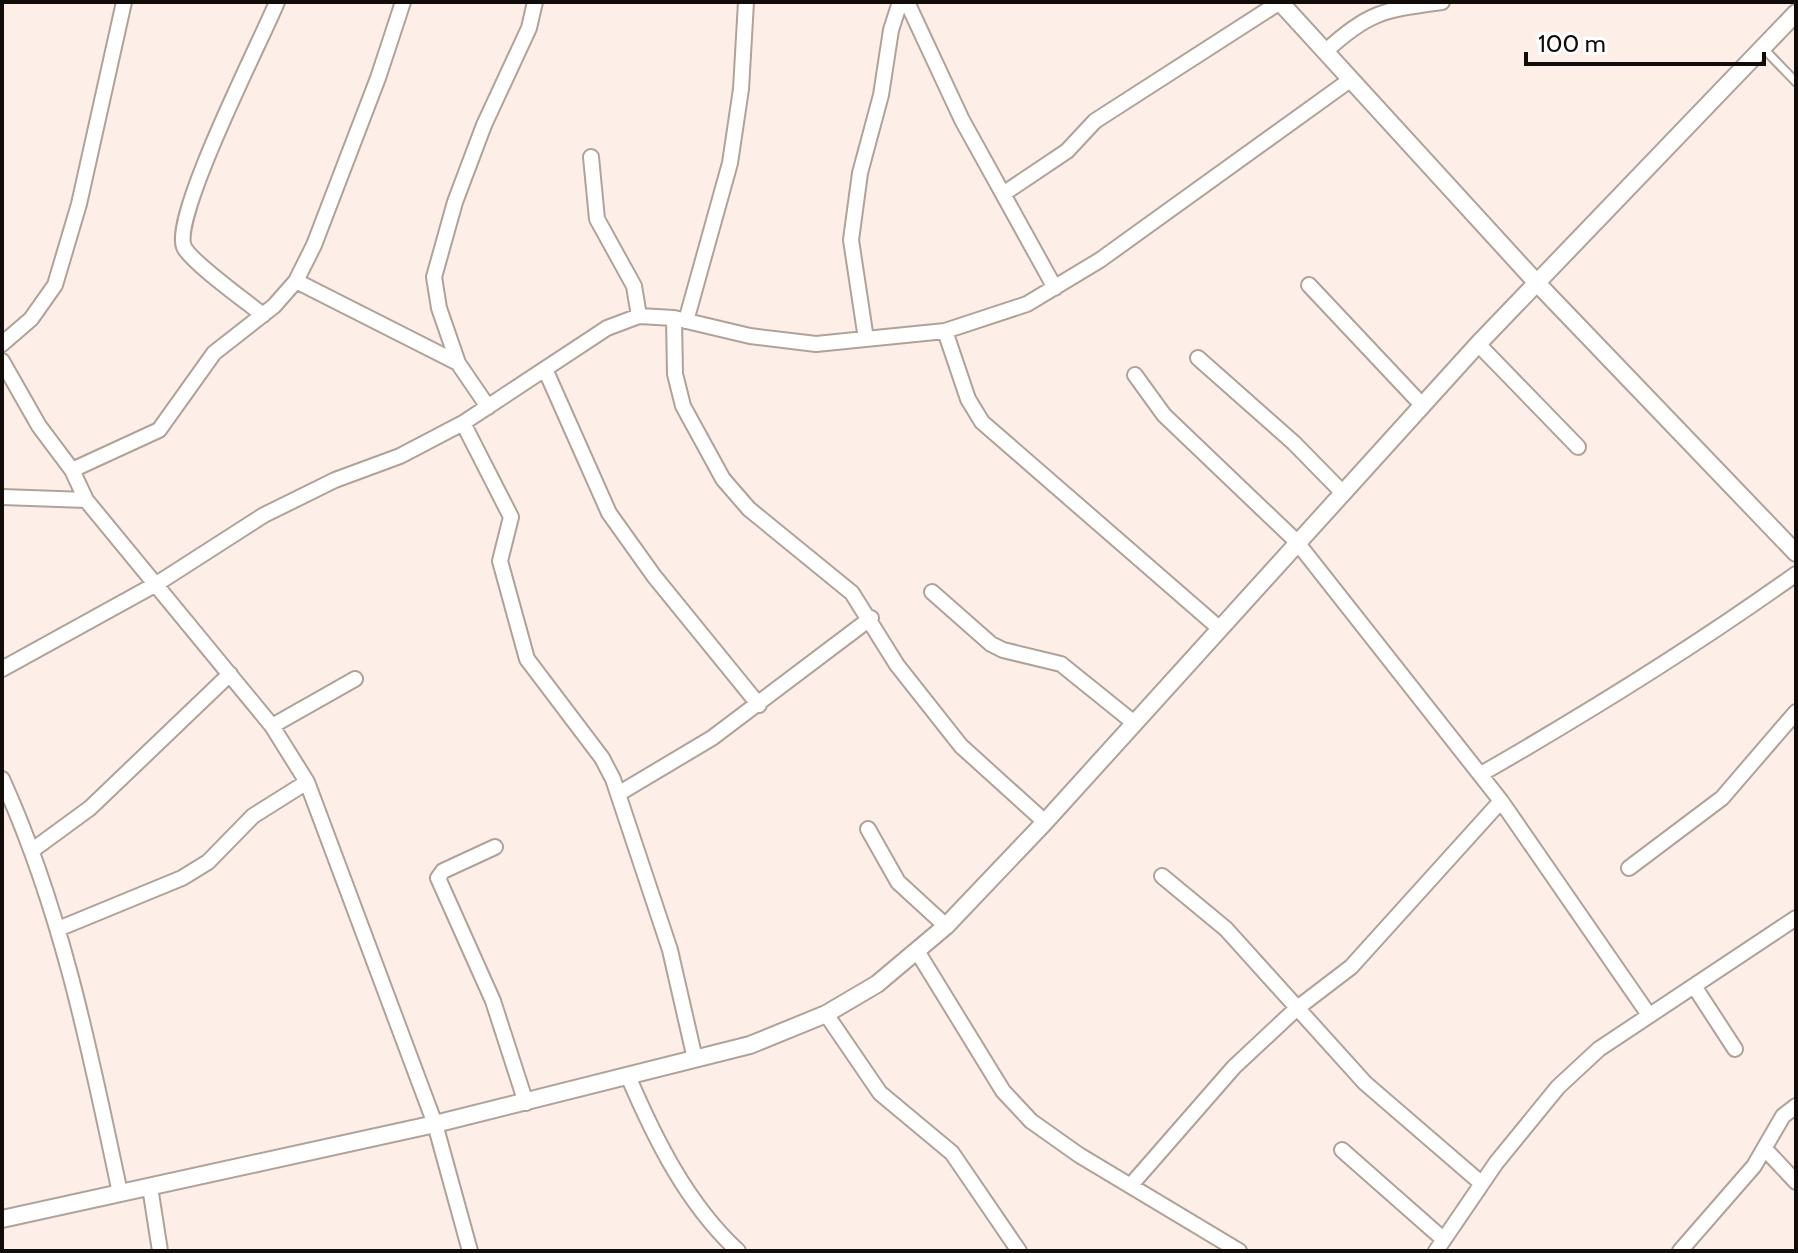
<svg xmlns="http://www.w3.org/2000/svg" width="1798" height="1253" viewBox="0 0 1798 1253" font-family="Cabin,sans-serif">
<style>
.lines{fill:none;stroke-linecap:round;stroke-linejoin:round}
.service-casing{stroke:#afa29a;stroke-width:11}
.minor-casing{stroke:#afa29a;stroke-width:18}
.tertiary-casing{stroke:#afa29a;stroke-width:20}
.service{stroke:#fff;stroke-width:7}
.minor{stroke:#fff;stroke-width:14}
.tertiary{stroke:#fff;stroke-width:16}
</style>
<rect width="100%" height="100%" fill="#fdefe7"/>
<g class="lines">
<defs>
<path id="service" d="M1764,49L1796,82"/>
<path id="minor" d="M907,2L962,120L1055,288
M1326,51C1369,11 1385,10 1442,2
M591,157L597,219L634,286L639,316
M1003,194L1067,151L1095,121L1280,2
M296,281L458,363
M1309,285L1422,405
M263,315C247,302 191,262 184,247C171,217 261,41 277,2
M674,318L675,374L683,406L723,479L749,509L852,593L897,665L961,746L1045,822
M686,321L730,163L741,89L746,2
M945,331L968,399L982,422L1219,628
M866,339L851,240L860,173L881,95L891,30L900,2
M2,344L31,319L55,285L79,204L124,2
M1478,344L1578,447
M1198,358L1294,443L1342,492
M2,361L39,426L72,470L86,500L272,726L307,782L435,1124L470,1251
M545,369L609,513L654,576L759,705
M1135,375L1164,415L1296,541L1501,801L1649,1015
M488,407L458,363L439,308L434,277L455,202L484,125L529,28L535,2
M463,423L511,517L500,561L527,659L602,758L613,779L670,950L695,1059
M72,470L159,430L214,353L274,306L296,281L314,245L378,78L403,2
M2,497L86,500
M932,592L991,644L1003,650L1061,664L1133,722
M2,669L158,583L264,515L335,480L400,456L463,423L607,328L639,316L674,318L750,336L816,344L945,331L1027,304L1100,260L1350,80
M272,726L355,679
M1481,774C1589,712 1694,647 1796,574
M2,779C62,911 90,1051 120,1193
M618,794L712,738L871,618
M868,829L898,882L946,926
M495,847L443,871L438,878L493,1001L526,1103
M34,849L90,808L230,674
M1629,868L1722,798L1796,712
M1162,876L1226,929L1365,1083L1481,1183
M58,929L182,878L208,862L253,816L307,782
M917,951L1003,1091L1031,1121L1079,1155L1239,1251
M1694,986L1735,1049
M826,1014L880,1093L952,1153L1019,1251
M628,1076C655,1139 687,1204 738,1251
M1342,1150L1443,1239
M1766,1150L1796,1182
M1131,1185L1234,1067L1296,1009L1351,967L1501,801
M150,1187L160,1251
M1436,1251L1496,1163L1558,1087L1599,1049L1796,918
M1680,1251L1754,1166L1783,1116L1796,1106"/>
<path id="tertiary" d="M1280,2L1536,282L1796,553
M2,1219L435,1124L750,1045L826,1014L877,984L946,926L1045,822L1478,344L1796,13"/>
</defs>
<use href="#service" class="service-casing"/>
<use href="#minor" class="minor-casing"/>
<use href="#tertiary" class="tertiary-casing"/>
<use href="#service" class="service"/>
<use href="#minor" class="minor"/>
<use href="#tertiary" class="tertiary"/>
</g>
<rect width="1798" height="1253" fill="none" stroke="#110c0a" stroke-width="8"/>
<path d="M1526 52v12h238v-12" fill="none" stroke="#110c0a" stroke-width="4"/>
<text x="1538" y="52" font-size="24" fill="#110c0a" stroke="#ffffff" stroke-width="6" paint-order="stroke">100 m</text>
</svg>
